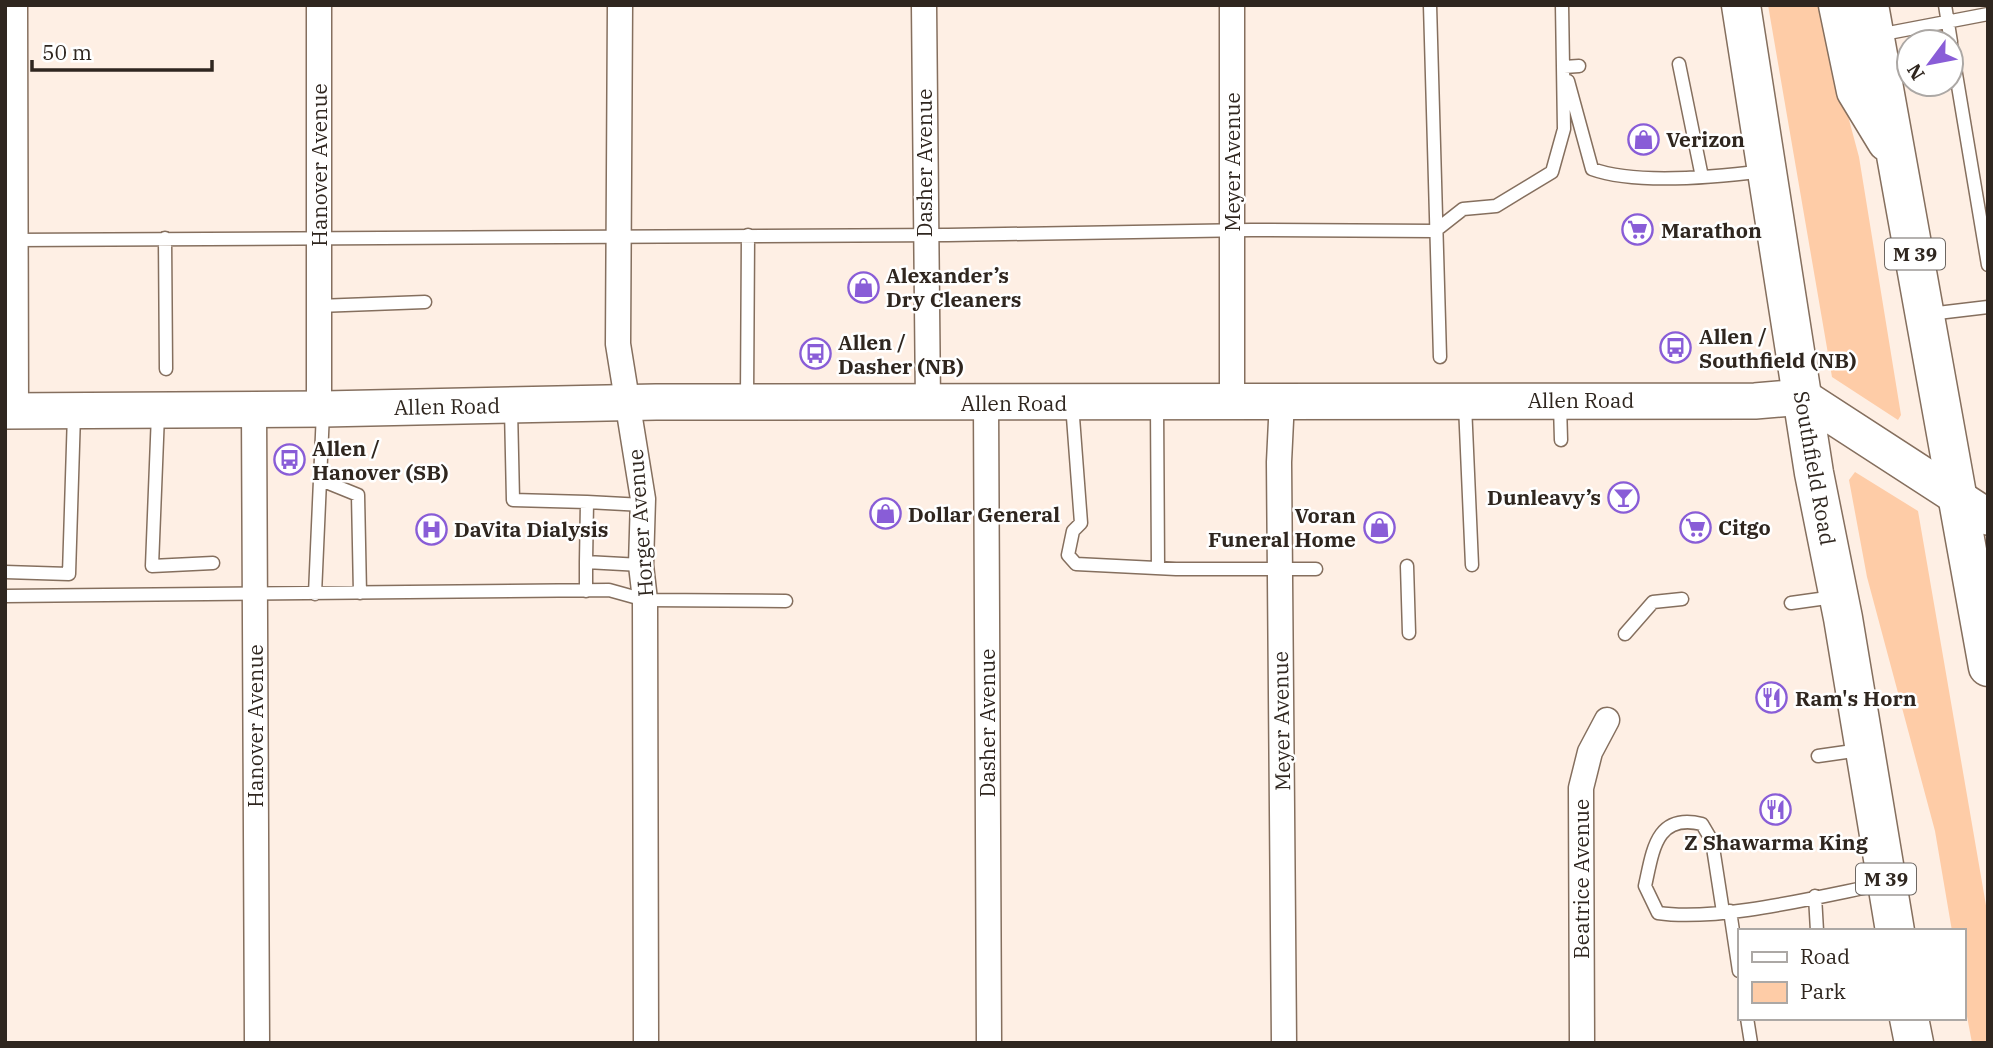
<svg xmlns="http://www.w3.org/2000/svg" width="1993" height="1048" viewBox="0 0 1993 1048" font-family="'IBM Plex Serif',serif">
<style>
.green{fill:#fecca7}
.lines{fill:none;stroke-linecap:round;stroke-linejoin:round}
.service-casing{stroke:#856f5e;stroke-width:15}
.minor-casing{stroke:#856f5e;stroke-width:27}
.secondary-casing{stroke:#856f5e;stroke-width:38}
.trunk-casing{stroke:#856f5e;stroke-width:41}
.service{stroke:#fff;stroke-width:12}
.minor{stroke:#fff;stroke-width:24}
.secondary{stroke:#fff;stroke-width:35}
.trunk{stroke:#fff;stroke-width:38}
.labels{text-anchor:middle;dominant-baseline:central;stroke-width:5;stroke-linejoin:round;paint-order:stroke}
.shield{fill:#fff;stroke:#6d6762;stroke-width:2}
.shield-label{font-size:19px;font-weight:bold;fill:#2f261f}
.poi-label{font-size:21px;font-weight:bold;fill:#2f261f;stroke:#fff;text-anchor:start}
.street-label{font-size:21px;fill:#2f261f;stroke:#fff}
</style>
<rect width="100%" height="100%" fill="#feefe4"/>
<path class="green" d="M1768,5H1825L1836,71L1859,157L1901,415L1898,420L1832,377Z
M1855,472L1918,511L1988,917V1043H1972L1963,995V931H1952L1935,831L1867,577L1849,480Z"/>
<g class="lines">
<defs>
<path id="service" d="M1430,5L1440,357
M1945,5L1951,42
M1878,35L1988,14
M1951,44L1988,265
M1679,64L1702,177
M1564,67L1579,66
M1568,81L1592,169C1636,185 1717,177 1764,171
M165,238L166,369
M13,240L948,235L1251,230L1435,231L1463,209L1496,206L1552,172L1564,129L1562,5
M318,306L425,302
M1929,314L1988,307
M747,399L748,235
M1072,404L1081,523L1073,531L1068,555L1076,564L1176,569H1316
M1157,404L1158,568
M1465,405L1472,565
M1560,405L1561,440
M511,409L513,500L587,502
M158,414L152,566L213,563
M321,480L358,495L360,593
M586,562V591
M641,565L586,562L587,502L643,505
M1407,566L1409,633
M5,572L69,574L74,414
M315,594L323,412
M5,596L609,590L645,600L786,601
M1791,603L1834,597
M1625,634L1653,602L1682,599
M1818,756L1860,750
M1815,896L1817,931
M1730,911L1739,971
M1723,912L1712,841L1702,824C1656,813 1653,850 1645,886L1658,913C1719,922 1821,896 1883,884
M1747,1018L1751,1043"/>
<path id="minor" d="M15,5L16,411
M319,5V409
M620,5L618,344L643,499L641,565L645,600L646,1043
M924,5L928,404
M1282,400L1279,462L1284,1043
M986,403L989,1043
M1232,403V5
M254,409L257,1043
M1582,1043L1581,788L1590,752L1607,720"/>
<path id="secondary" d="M5,411L324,409L656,402L1755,401L1803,397L1988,517"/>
<path id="trunk" d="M1741,5L1814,473L1843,618L1895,931
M1838,5L1856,91L1887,142
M1869,5L1988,667
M1909,1018L1914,1043"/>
</defs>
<use href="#service" class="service-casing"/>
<use href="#minor" class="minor-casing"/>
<use href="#secondary" class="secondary-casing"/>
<use href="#trunk" class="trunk-casing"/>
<use href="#service" class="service"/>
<use href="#minor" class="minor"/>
<use href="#secondary" class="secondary"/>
<use href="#trunk" class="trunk"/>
</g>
<defs>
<symbol id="shop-ring" viewBox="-11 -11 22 22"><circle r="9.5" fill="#fff" stroke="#895dd7" stroke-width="1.5"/><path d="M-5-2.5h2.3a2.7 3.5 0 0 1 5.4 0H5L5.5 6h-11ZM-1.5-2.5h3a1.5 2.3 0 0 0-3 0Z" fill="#895dd7"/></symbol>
<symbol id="supermarket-ring" viewBox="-11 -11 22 22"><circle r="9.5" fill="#fff" stroke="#895dd7" stroke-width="1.5"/><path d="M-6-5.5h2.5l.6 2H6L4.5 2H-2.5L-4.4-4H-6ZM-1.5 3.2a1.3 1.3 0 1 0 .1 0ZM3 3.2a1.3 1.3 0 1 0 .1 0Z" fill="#895dd7"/></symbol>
<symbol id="bus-ring" viewBox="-11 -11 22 22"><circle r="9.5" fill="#fff" stroke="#895dd7" stroke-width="1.5"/><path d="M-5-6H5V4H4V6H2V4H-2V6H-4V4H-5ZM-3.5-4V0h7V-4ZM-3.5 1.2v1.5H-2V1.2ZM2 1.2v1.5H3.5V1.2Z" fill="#895dd7"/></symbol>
<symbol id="bar-ring" viewBox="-11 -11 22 22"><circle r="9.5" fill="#fff" stroke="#895dd7" stroke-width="1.5"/><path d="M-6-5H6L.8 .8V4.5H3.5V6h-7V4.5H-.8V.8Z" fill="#895dd7"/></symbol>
<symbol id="hospital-ring" viewBox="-11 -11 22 22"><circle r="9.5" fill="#fff" stroke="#895dd7" stroke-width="1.5"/><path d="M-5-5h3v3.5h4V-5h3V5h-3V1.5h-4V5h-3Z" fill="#895dd7"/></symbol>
<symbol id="restaurant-ring" viewBox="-11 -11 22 22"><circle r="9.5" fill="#fff" stroke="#895dd7" stroke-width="1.5"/><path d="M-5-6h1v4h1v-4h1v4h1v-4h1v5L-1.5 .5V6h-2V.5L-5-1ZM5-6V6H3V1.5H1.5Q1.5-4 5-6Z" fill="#895dd7"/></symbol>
</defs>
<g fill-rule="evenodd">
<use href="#shop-ring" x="1626" y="122" width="35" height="35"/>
<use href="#supermarket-ring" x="1620" y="212" width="35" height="35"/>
<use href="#shop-ring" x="846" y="270" width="35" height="35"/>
<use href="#bus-ring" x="1658" y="330" width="35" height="35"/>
<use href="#bus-ring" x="798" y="336" width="35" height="35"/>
<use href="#bus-ring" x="272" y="442" width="35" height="35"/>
<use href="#bar-ring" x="1606" y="480" width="35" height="35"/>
<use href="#shop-ring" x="868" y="496" width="35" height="35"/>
<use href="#shop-ring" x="1362" y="510" width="35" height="35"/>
<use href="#supermarket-ring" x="1678" y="510" width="35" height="35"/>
<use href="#hospital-ring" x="414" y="512" width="35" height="35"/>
<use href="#restaurant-ring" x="1754" y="680" width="35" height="35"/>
<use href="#restaurant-ring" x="1758" y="792" width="35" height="35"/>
</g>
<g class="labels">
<g class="shield">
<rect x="1885" y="238.5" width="60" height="31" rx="5"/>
<rect x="1856" y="863.5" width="60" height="31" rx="5"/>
</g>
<g class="shield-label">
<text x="1915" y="254">M 39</text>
<text x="1886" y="879">M 39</text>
</g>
<g class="poi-label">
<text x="1666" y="139">Verizon</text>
<text x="1661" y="230">Marathon</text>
<text x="886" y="275">Alexander’s<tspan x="886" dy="24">Dry Cleaners</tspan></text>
<text x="1699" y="336">Allen /<tspan x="1699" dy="24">Southfield (NB)</tspan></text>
<text x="838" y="342">Allen /<tspan x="838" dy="24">Dasher (NB)</tspan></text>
<text x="312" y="448">Allen /<tspan x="312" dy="24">Hanover (SB)</tspan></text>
<text x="1601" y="497" text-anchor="end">Dunleavy’s</text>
<text x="908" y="514">Dollar General</text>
<text x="1356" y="515" text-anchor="end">Voran<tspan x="1356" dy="24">Funeral Home</tspan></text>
<text x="1718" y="527">Citgo</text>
<text x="454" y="529">DaVita Dialysis</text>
<text x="1795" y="698">Ram's Horn</text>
<text x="1776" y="842" text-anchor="middle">Z Shawarma King</text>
</g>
<g class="street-label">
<text transform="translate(1232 162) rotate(-90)">Meyer Avenue</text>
<text transform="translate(924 163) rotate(-90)">Dasher Avenue</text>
<text transform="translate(319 165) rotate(-90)">Hanover Avenue</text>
<text x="1581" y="400">Allen Road</text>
<text x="1014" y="403">Allen Road</text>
<text transform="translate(447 406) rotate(-1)">Allen Road</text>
<text transform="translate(1815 468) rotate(80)">Southfield Road</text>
<text transform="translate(640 523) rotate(-94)">Horger Avenue</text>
<text transform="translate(1281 721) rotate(-91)">Meyer Avenue</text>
<text transform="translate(987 723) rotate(-90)">Dasher Avenue</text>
<text transform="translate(255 726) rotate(-90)">Hanover Avenue</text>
<text transform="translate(1581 879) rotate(-90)">Beatrice Avenue</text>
</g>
</g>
<rect width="1993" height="1048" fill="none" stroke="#2f261f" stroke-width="14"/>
<rect x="1738" y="929" width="228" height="91" fill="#ffffff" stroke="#aca8a5" stroke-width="2"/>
<rect x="1752" y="952" width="35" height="10" fill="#ffffff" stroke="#aca8a5" stroke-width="2"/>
<text x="1800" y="964" font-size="21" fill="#2f261f">Road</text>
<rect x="1752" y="982" width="35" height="21" fill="#fecca7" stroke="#aca8a5" stroke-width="2"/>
<text x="1800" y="999" font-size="21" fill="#2f261f">Park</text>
<g transform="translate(1930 63) rotate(238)"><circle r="33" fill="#ffffff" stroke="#aca8a5" stroke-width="2"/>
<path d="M0-5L12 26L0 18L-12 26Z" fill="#895dd7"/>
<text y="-10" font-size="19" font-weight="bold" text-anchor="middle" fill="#2f261f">N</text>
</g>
<path d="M32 60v10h180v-10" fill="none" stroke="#2f261f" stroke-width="3.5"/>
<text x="42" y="60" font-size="21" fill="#2f261f" stroke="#ffffff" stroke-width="5" paint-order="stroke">50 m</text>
</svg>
